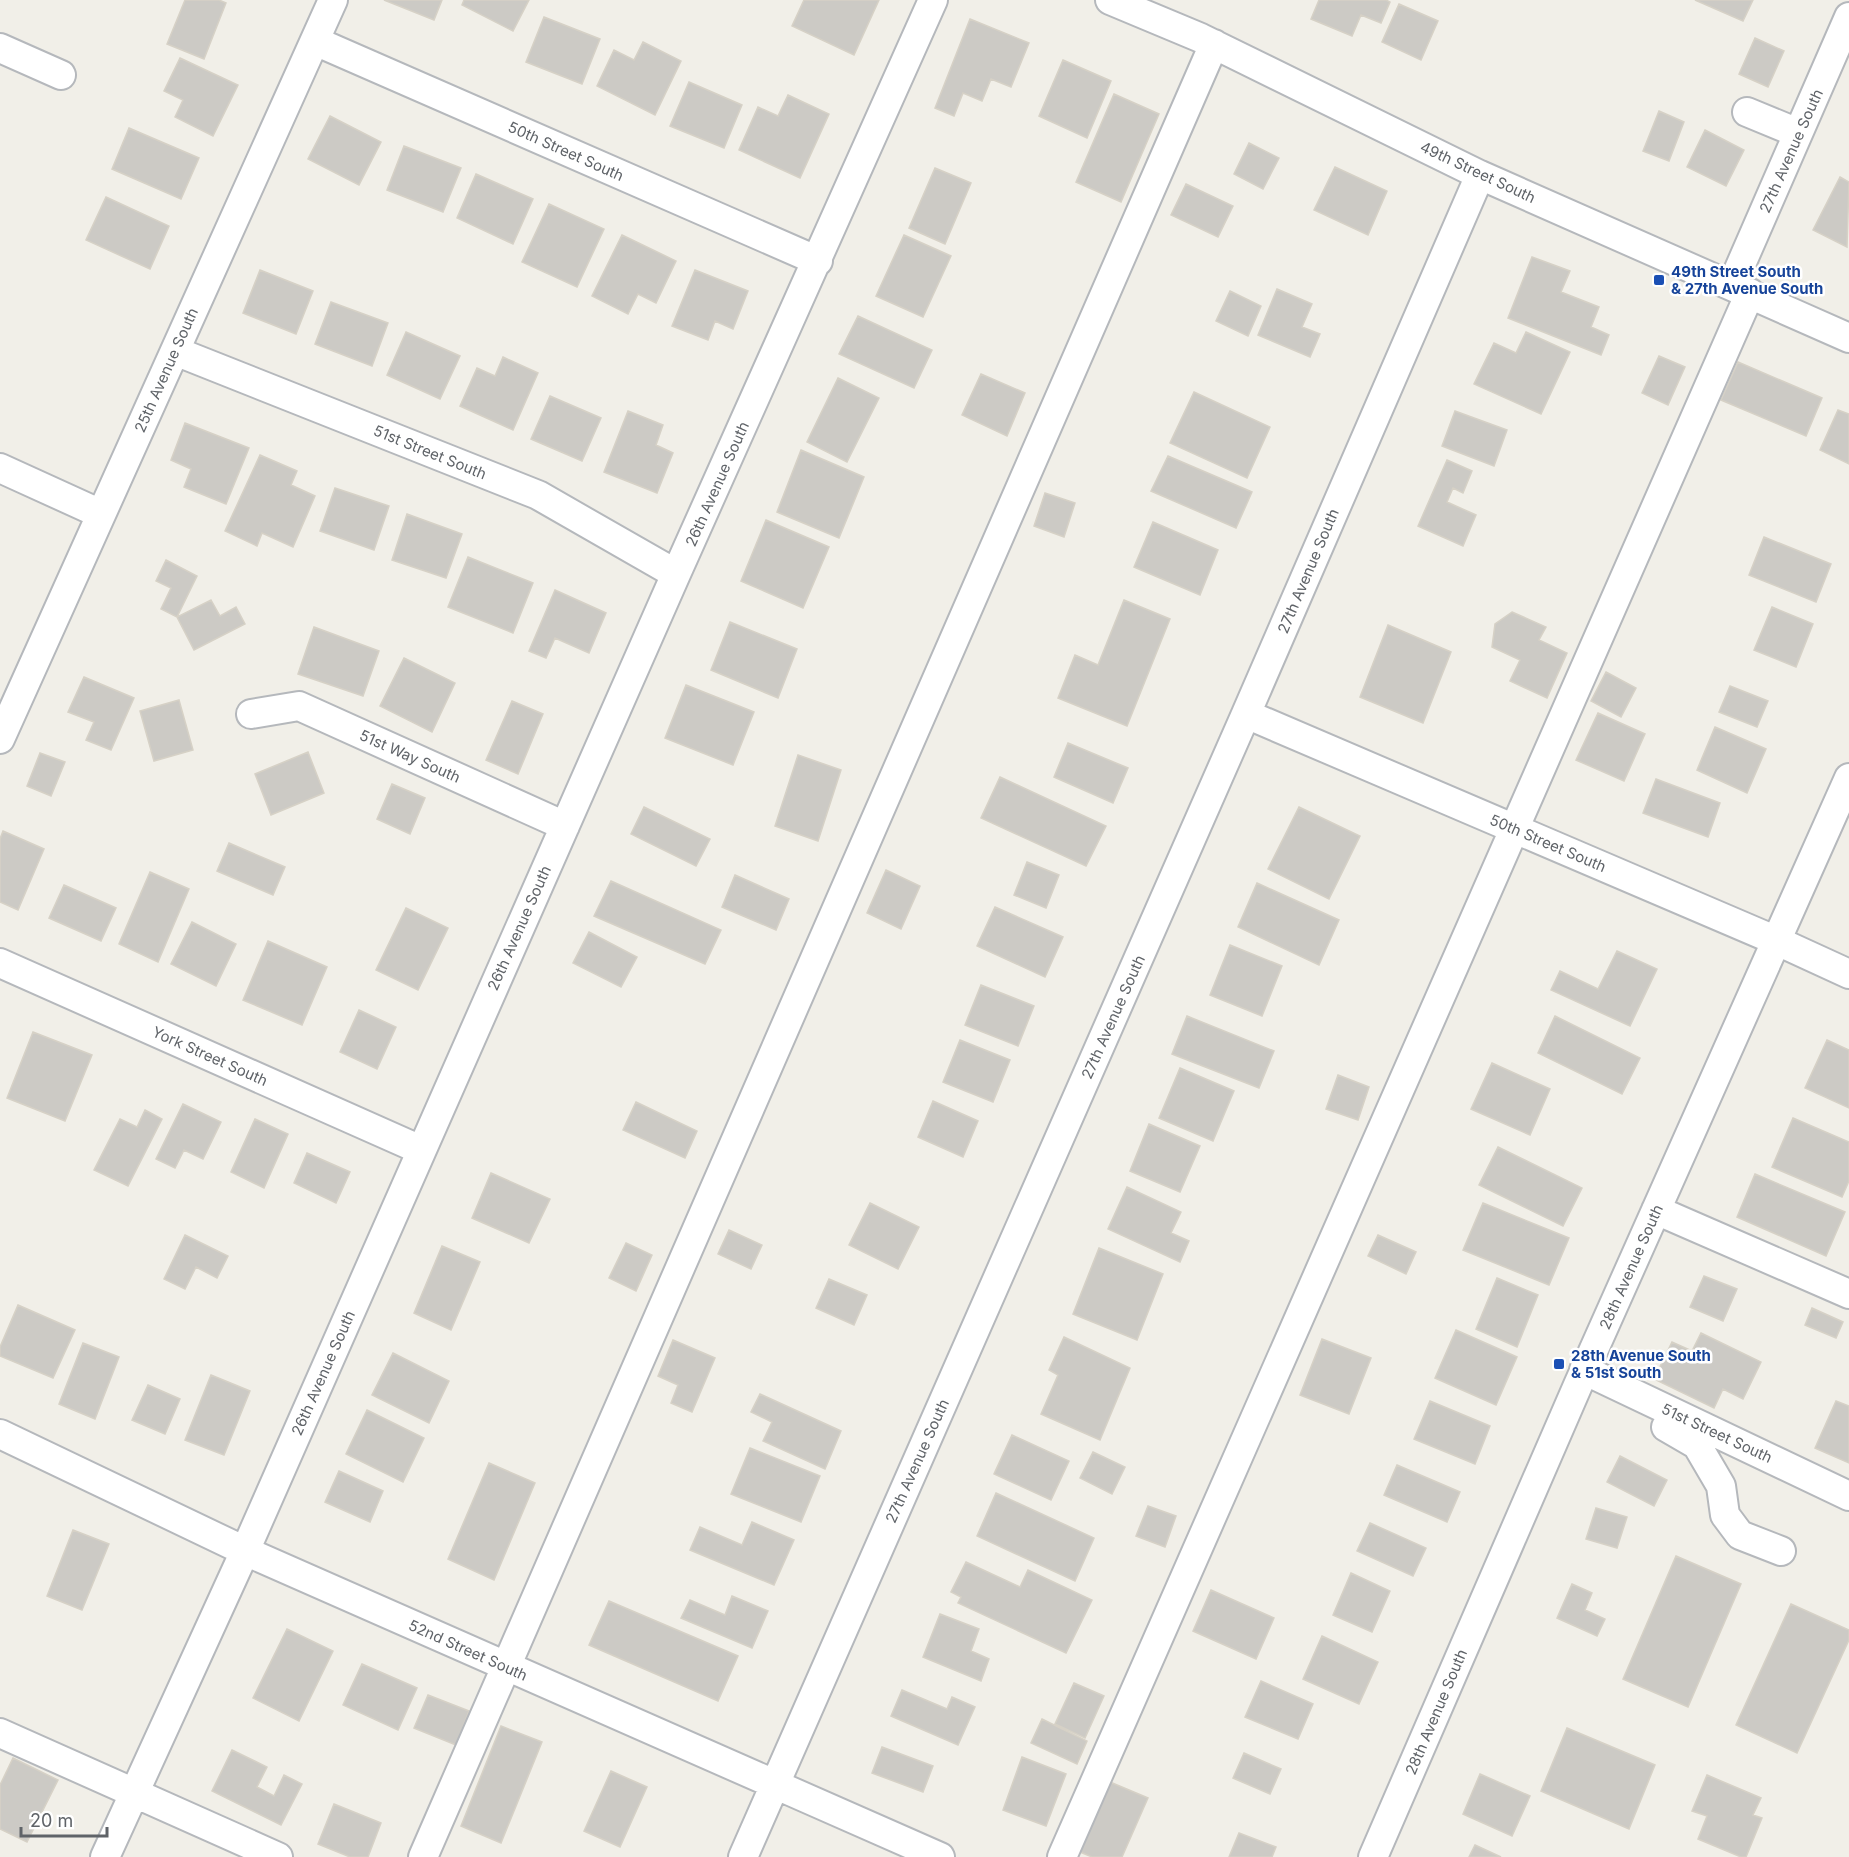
<svg xmlns="http://www.w3.org/2000/svg" width="1849" height="1857" viewBox="0 0 1849 1857" font-family="Inter,sans-serif">
<style>
.building{fill:#cccac5;stroke:#d6d1c6;stroke-width:1.5}
.lines{fill:none;stroke-linecap:round;stroke-linejoin:round}
.minor-casing{stroke:#b5b8bc;stroke-width:32}
.minor{stroke:#fff;stroke-width:28}
.transit-dot{fill:#1a4fb4;stroke:#fff;stroke-width:2}
.labels{text-anchor:middle;dominant-baseline:central;stroke-width:5;stroke-linejoin:round;paint-order:stroke}
.street-label{font-size:15px;fill:#5f6368;stroke:#fff}
.transit-label{font-size:15px;font-weight:bold;fill:#164399;stroke:#fff;text-anchor:start}
</style>
<rect width="100%" height="100%" fill="#f1efe8"/>
<path class="building" d="M185,0H219L226,3L204,59L167,44Z
M384,0H442L434,20Z
M464,0H529L513,31L462,5Z
M804,0H879L854,55L792,26Z
M1319,0H1386L1390,2L1381,23L1361,15L1352,36L1311,19Z
M1695,0H1753L1743,21Z
M1399,4L1438,21L1421,60L1382,42Z
M544,17L600,39L582,84L526,62Z
M970,19L1029,43L1011,87L991,79L982,101L963,93L954,116L935,108Z
M1755,38L1784,51L1768,87L1739,74Z
M643,42L681,61L655,115L597,86L614,50L634,60Z
M180,58L238,85L213,136L175,117L183,100L164,91Z
M1063,60L1111,81L1087,138L1039,116Z
M689,82L742,105L724,148L670,126Z
M1114,94L1159,114L1121,202L1076,182Z
M788,95L829,114L800,178L739,150L758,107L778,116Z
M1659,111L1684,122L1669,161L1643,151Z
M330,116L381,142L359,185L308,159Z
M129,128L199,158L181,199L112,169Z
M1705,130L1744,150L1726,186L1687,167Z
M1249,143L1279,158L1263,189L1234,174Z
M404,146L461,168L443,212L387,190Z
M1335,167L1387,191L1368,235L1314,210Z
M935,168L971,183L945,244L909,228Z
M476,174L533,199L513,244L457,218Z
M1840,177L1849,182L1847,247L1813,230Z
M1186,184L1233,206L1218,237L1171,215Z
M106,197L169,226L150,269L86,240Z
M549,204L604,229L577,287L522,262Z
M622,235L676,261L656,303L638,294L628,314L592,296Z
M904,235L951,256L923,317L876,296Z
M1532,257L1570,271L1561,292L1599,307L1591,327L1609,335L1601,355L1508,318Z
M260,270L313,291L296,334L243,313Z
M695,270L748,291L733,329L715,321L708,340L672,326Z
M1277,289L1312,304L1302,327L1320,334L1310,357L1258,335Z
M1230,291L1261,306L1248,336L1216,321Z
M331,302L388,323L372,366L315,344Z
M858,316L932,350L914,388L839,354Z
M406,332L460,356L440,399L387,375Z
M1526,332L1570,352L1541,414L1474,384L1494,343L1516,353Z
M1659,356L1685,367L1668,405L1642,393Z
M503,357L538,373L513,430L460,406L477,368L495,376Z
M1738,362L1822,398L1806,436L1721,400Z
M981,374L1025,393L1007,436L962,415Z
M838,378L879,398L847,462L807,442Z
M1194,392L1270,427L1247,478L1170,443Z
M550,396L601,418L582,461L531,439Z
M1838,410L1849,414V464L1820,450Z
M628,411L663,425L656,445L673,453L657,493L604,472Z
M1455,411L1507,430L1494,466L1442,446Z
M185,423L249,448L226,504L184,487L191,469L171,460Z
M801,450L864,477L839,538L777,512Z
M260,455L297,471L291,485L315,496L293,547L262,533L257,546L225,531Z
M1168,456L1252,492L1236,528L1151,491Z
M1447,460L1472,471L1463,493L1453,488L1447,502L1476,515L1463,546L1418,526Z
M335,488L389,506L374,550L320,531Z
M1045,493L1075,503L1064,537L1034,526Z
M407,514L462,534L446,578L392,560Z
M766,520L829,547L803,608L741,581Z
M1153,522L1218,550L1200,595L1134,567Z
M1764,537L1831,564L1816,602L1749,575Z
M468,557L533,583L513,633L448,607Z
M166,560L197,576L177,617L161,609L171,588L156,581Z
M555,590L606,613L589,653L555,638L546,658L529,651Z
M211,600L220,616L236,607L245,624L194,650L177,617Z
M1124,600L1170,619L1127,726L1058,698L1075,655L1098,665Z
M1772,607L1813,624L1796,667L1754,650Z
M1512,612L1546,627L1539,640L1567,653L1547,698L1510,681L1520,660L1492,647L1495,624Z
M730,622L797,649L778,698L711,670Z
M1388,625L1451,652L1423,723L1360,697Z
M314,627L379,651L363,696L298,674Z
M404,658L455,683L432,732L380,706Z
M1606,672L1636,688L1621,717L1591,701Z
M84,677L134,698L111,750L86,740L94,722L68,712Z
M686,685L754,712L733,765L665,738Z
M1730,686L1768,701L1757,727L1719,712Z
M179,700L193,750L154,761L140,711Z
M512,701L543,714L518,774L486,760Z
M1598,713L1645,734L1624,781L1576,760Z
M1715,727L1766,749L1747,793L1697,770Z
M1068,743L1128,768L1113,803L1054,777Z
M308,752L324,793L271,815L255,774Z
M40,753L65,762L51,796L27,786Z
M798,755L841,770L818,841L775,826Z
M1000,777L1106,826L1086,866L981,818Z
M1656,779L1720,803L1708,837L1643,813Z
M392,784L425,798L410,834L377,819Z
M644,807L710,839L696,866L631,834Z
M1299,807L1360,836L1329,899L1268,869Z
M3,831L44,849L18,910L0,902V839Z
M229,843L285,867L273,895L217,871Z
M1027,862L1059,875L1046,908L1014,895Z
M886,870L920,886L901,929L867,913Z
M150,872L189,889L158,962L119,944Z
M735,875L789,899L776,930L722,907Z
M611,881L721,930L705,964L594,916Z
M1257,883L1339,920L1319,965L1238,927Z
M64,885L116,908L101,941L49,918Z
M995,907L1063,937L1045,977L977,946Z
M406,908L448,928L418,990L376,970Z
M192,922L236,944L216,986L171,964Z
M589,932L637,957L621,987L573,963Z
M268,941L327,967L302,1025L243,1000Z
M1230,945L1282,966L1262,1016L1210,995Z
M1617,951L1657,969L1630,1026L1551,990L1560,971L1598,989Z
M981,985L1034,1006L1018,1046L965,1025Z
M359,1010L396,1027L377,1069L340,1052Z
M1187,1016L1274,1051L1259,1088L1172,1054Z
M1555,1016L1640,1058L1622,1094L1538,1053Z
M33,1032L92,1055L65,1121L7,1098Z
M960,1040L1010,1060L993,1102L943,1082Z
M1827,1040L1849,1050V1108L1805,1088Z
M1492,1063L1550,1089L1530,1135L1471,1109Z
M1180,1068L1234,1091L1213,1141L1159,1118Z
M1338,1075L1369,1087L1358,1120L1326,1109Z
M933,1101L978,1121L963,1157L918,1137Z
M636,1102L697,1131L685,1158L623,1130Z
M183,1104L221,1122L203,1159L184,1150L175,1168L156,1159Z
M145,1110L162,1119L128,1186L94,1170L120,1119L137,1127Z
M1793,1118L1849,1142V1181L1842,1197L1772,1167Z
M255,1119L288,1134L264,1188L231,1172Z
M1149,1124L1200,1146L1180,1192L1130,1171Z
M1498,1147L1582,1188L1563,1226L1479,1185Z
M307,1153L350,1172L336,1203L294,1183Z
M491,1173L550,1199L529,1243L472,1218Z
M1755,1174L1845,1212L1826,1256L1737,1217Z
M1127,1187L1181,1212L1171,1233L1189,1241L1180,1262L1108,1229Z
M870,1203L919,1227L898,1269L849,1245Z
M1483,1203L1569,1238L1549,1285L1463,1250Z
M729,1230L762,1245L751,1269L718,1254Z
M185,1235L228,1256L217,1278L196,1267L185,1289L164,1279Z
M1378,1235L1416,1252L1406,1274L1368,1256Z
M626,1243L652,1255L636,1291L609,1278Z
M442,1246L480,1262L451,1330L414,1313Z
M1099,1248L1163,1274L1137,1340L1073,1314Z
M1704,1276L1737,1289L1723,1321L1690,1307Z
M1497,1278L1538,1295L1517,1347L1476,1329Z
M829,1279L867,1295L854,1325L816,1308Z
M18,1305L75,1330L53,1378L0,1356V1347Z
M1812,1308L1843,1322L1836,1338L1805,1325Z
M1456,1330L1517,1357L1496,1405L1435,1378Z
M1701,1333L1761,1362L1743,1399L1723,1389L1714,1408L1654,1379L1672,1342L1692,1351Z
M1064,1337L1130,1368L1100,1440L1041,1414L1058,1375L1049,1370Z
M1322,1339L1371,1358L1349,1414L1300,1395Z
M673,1340L715,1358L692,1412L671,1403L678,1385L658,1376Z
M83,1343L119,1357L95,1419L59,1404Z
M393,1353L449,1381L429,1423L372,1395Z
M211,1375L250,1391L224,1455L185,1440Z
M148,1385L180,1399L165,1434L132,1420Z
M760,1394L841,1431L825,1469L763,1441L772,1422L751,1412Z
M1430,1401L1490,1426L1475,1464L1414,1439Z
M1836,1401L1849,1406V1463L1815,1448Z
M367,1410L424,1438L403,1482L346,1454Z
M1012,1435L1069,1461L1051,1500L994,1474Z
M750,1448L820,1476L801,1522L731,1494Z
M1093,1452L1125,1467L1112,1494L1080,1478Z
M1620,1456L1667,1480L1654,1506L1607,1482Z
M489,1463L535,1483L494,1580L448,1559Z
M1397,1465L1460,1492L1447,1522L1384,1495Z
M339,1471L383,1491L370,1522L325,1502Z
M996,1493L1094,1538L1075,1581L977,1536Z
M1148,1506L1176,1516L1165,1547L1136,1536Z
M1596,1508L1627,1517L1617,1548L1586,1539Z
M752,1522L794,1540L774,1585L690,1550L700,1527L742,1545Z
M1370,1523L1426,1548L1413,1576L1357,1551Z
M73,1530L109,1544L82,1610L47,1596Z
M1676,1556L1741,1584L1688,1707L1623,1679Z
M966,1562L1020,1587L1028,1570L1092,1600L1066,1653L958,1603L961,1597L951,1592Z
M1351,1573L1390,1591L1372,1632L1333,1615Z
M1572,1584L1592,1593L1585,1610L1605,1619L1597,1636L1557,1618Z
M1211,1590L1274,1618L1256,1659L1193,1631Z
M732,1596L768,1611L752,1648L681,1618L690,1600L725,1615Z
M609,1601L738,1656L718,1701L589,1645Z
M1791,1604L1849,1630V1640L1797,1753L1736,1725Z
M940,1614L979,1629L971,1651L989,1659L981,1681L923,1657Z
M287,1629L333,1651L299,1721L253,1698Z
M1322,1636L1378,1662L1359,1704L1303,1679Z
M362,1664L417,1688L398,1730L343,1705Z
M1261,1681L1313,1704L1298,1739L1245,1717Z
M1074,1683L1104,1696L1085,1738L1055,1724Z
M902,1690L947,1709L952,1697L975,1707L958,1745L891,1716Z
M428,1695L469,1711L456,1745L414,1728Z
M1042,1719L1087,1741L1077,1764L1031,1743Z
M501,1726L542,1742L501,1843L461,1826Z
M1567,1728L1655,1765L1629,1829L1541,1791Z
M882,1747L933,1766L923,1792L872,1773Z
M232,1750L267,1767L257,1787L274,1796L284,1775L302,1784L281,1825L212,1791Z
M1244,1753L1281,1769L1270,1794L1233,1778Z
M1022,1757L1066,1774L1046,1826L1003,1810Z
M13,1758L58,1780L27,1842L0,1829V1785Z
M611,1771L647,1787L620,1847L584,1831Z
M1480,1774L1530,1796L1512,1836L1463,1814Z
M1707,1775L1761,1798L1753,1815L1762,1818L1746,1857H1741L1698,1839L1707,1816L1692,1811Z
M1110,1782L1148,1798L1122,1857H1092L1080,1852Z
M334,1804L381,1823L368,1857H350L318,1844Z
M1239,1833L1276,1847L1272,1857H1229Z
M1475,1845L1501,1857H1469Z"/>
<g class="lines">
<defs>
<path id="minor" d="M1110,0L1201,38L1480,175L1849,338
M315,41L818,261
M0,48L61,75
M1747,112L1798,133
M1732,285L1849,17
M175,351L538,495L676,574
M0,468L101,514
M251,714L299,706L565,826
M1246,714L1777,941L1849,974
M0,739L333,0
M0,963L421,1150
M1656,1210L1849,1294
M1584,1370L1849,1496
M1666,1427L1697,1445L1721,1486L1725,1515L1740,1535L1781,1551
M0,1434L245,1551L940,1857
M0,1733L278,1857
M105,1857L245,1551L676,574L933,0
M423,1857L1214,44
M743,1857L1246,714L1480,175
M1062,1857L1750,293
M1373,1857L1578,1385L1849,778"/>
</defs>
<use href="#minor" class="minor-casing"/>
<use href="#minor" class="minor"/>
</g>
<g class="transit-dot">
<rect x="1653" y="274" width="12" height="12" rx="3"/>
<rect x="1553" y="1358" width="12" height="12" rx="3"/>
</g>
<g class="labels">
<g class="street-label">
<text transform="translate(566 151) rotate(24)">50th Street South</text>
<text transform="translate(1791 151) rotate(-66)">27th Avenue South</text>
<text transform="translate(1478 172) rotate(25)">49th Street South</text>
<text transform="translate(166 370) rotate(-66)">25th Avenue South</text>
<text transform="translate(430 452) rotate(22)">51st Street South</text>
<text transform="translate(717 484) rotate(-66)">26th Avenue South</text>
<text transform="translate(1308 571) rotate(-67)">27th Avenue South</text>
<text transform="translate(410 756) rotate(24)">51st Way South</text>
<text transform="translate(1548 843) rotate(23)">50th Street South</text>
<text transform="translate(519 928) rotate(-66)">26th Avenue South</text>
<text transform="translate(1113 1017) rotate(-66)">27th Avenue South</text>
<text transform="translate(210 1056) rotate(24)">York Street South</text>
<text transform="translate(1631 1267) rotate(-66)">28th Avenue South</text>
<text transform="translate(323 1373) rotate(-66)">26th Avenue South</text>
<text transform="translate(1717 1433) rotate(25)">51st Street South</text>
<text transform="translate(917 1461) rotate(-66)">27th Avenue South</text>
<text transform="translate(468 1650) rotate(24)">52nd Street South</text>
<text transform="translate(1436 1712) rotate(-67)">28th Avenue South</text>
</g>
<g class="transit-label">
<text x="1671" y="271">49th Street South<tspan x="1671" dy="17">&amp; 27th Avenue South</tspan></text>
<text x="1571" y="1355">28th Avenue South<tspan x="1571" dy="17">&amp; 51st South</tspan></text>
</g>
</g>
<path d="M21 1827v9h86v-9" fill="none" stroke="#5f6368" stroke-width="3"/>
<text x="30" y="1827" font-size="18" fill="#5f6368" stroke="#ffffff" stroke-width="4.5" paint-order="stroke">20 m</text>
</svg>
